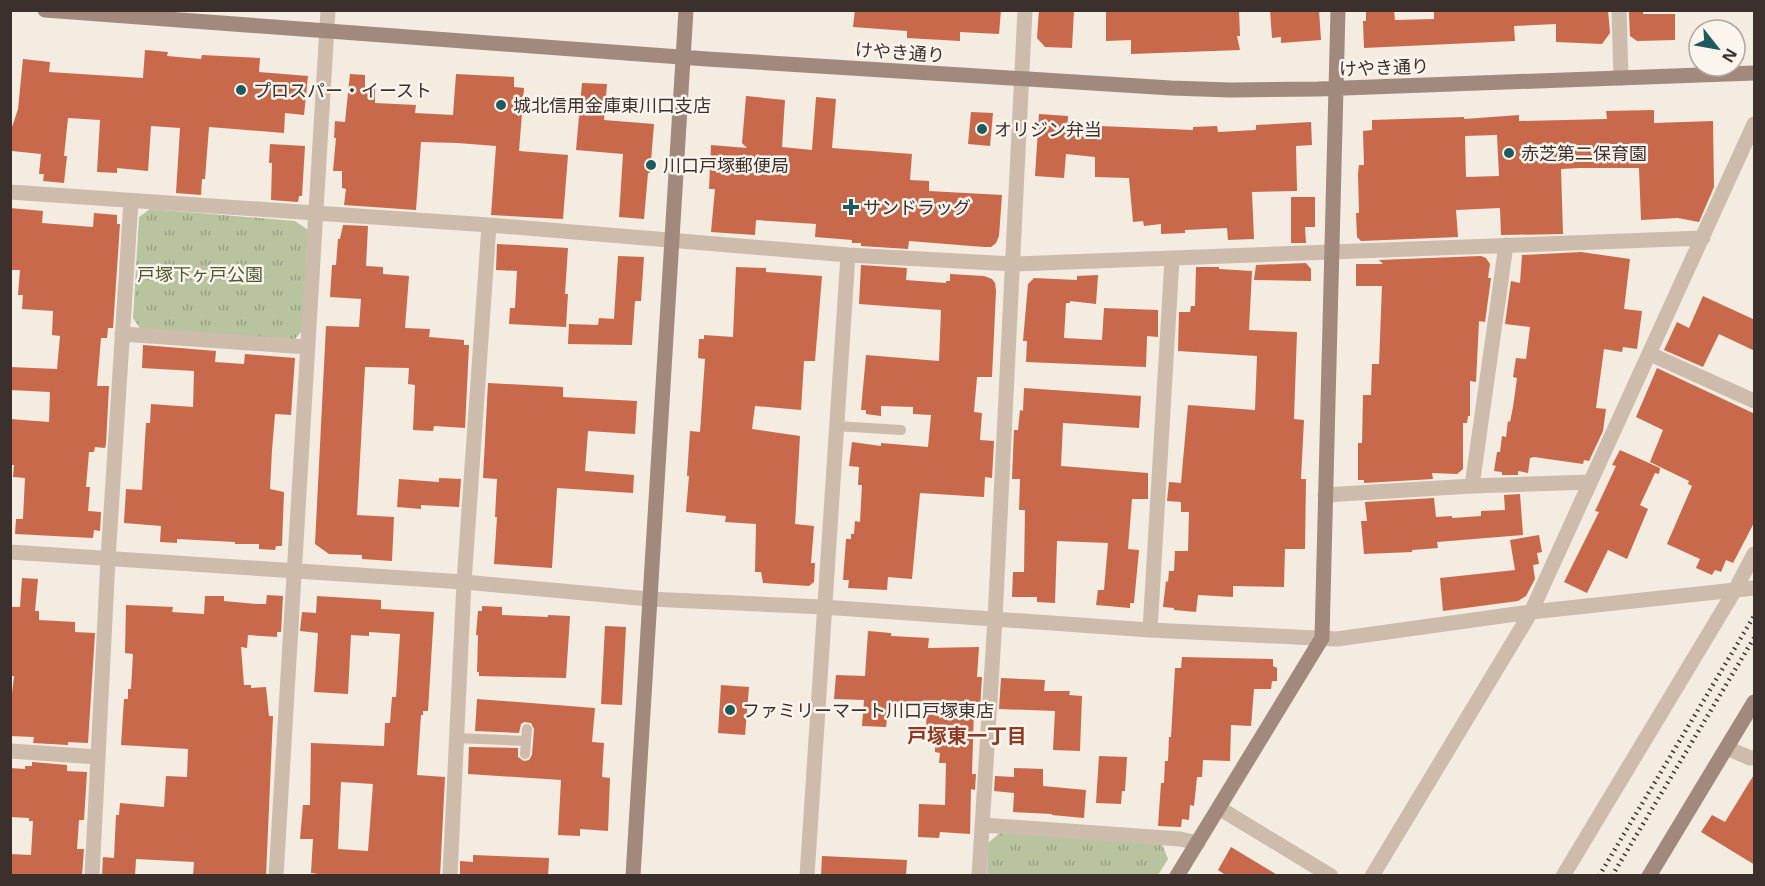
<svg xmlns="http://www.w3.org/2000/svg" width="1765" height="886" viewBox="0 0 1765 886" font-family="'Noto Sans','Noto Sans JP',sans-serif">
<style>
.park{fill:url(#park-tufts)}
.building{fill:#c8694b;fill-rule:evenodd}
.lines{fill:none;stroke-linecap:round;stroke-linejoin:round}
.lane{stroke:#cdbbac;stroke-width:10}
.street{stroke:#cdbbac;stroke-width:15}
.secondary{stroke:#a18a7d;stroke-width:15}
.rail{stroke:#3b302b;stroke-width:4.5;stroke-dasharray:1.5 4.5;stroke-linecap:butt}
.poi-dot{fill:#1f5a5e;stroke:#fbf5ee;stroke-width:2}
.labels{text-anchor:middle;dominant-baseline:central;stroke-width:5;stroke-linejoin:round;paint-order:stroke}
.street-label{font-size:18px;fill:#3b302b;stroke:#fbf5ee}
.poi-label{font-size:18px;fill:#3b302b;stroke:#fbf5ee;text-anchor:start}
.park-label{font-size:18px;fill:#4a5a2e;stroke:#fbf5ee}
.neighbourhood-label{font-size:20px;font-weight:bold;fill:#8c3b22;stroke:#fbf5ee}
</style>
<defs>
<pattern id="park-tufts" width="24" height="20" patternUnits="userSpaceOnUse" patternTransform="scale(1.5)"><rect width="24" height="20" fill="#b8c4a0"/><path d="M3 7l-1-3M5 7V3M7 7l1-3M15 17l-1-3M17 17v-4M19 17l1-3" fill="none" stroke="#97a083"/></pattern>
</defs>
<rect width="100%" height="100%" fill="#f4ebe1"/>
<path class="park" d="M150,209L295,221L308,230L302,331L294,340L141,330L133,318L139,217Z
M1000,833L1162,844L1168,859L1158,875L987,876L988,843Z"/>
<path class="building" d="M855,10H1001L999,34L960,32V41L907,38V31L853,27Z
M1039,10H1074L1072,48L1045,47L1037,38Z
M1106,10H1239L1240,36H1237L1240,50L1131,54V40L1106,41Z
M1270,10H1319L1321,40L1281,43V37L1272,38Z
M1366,10H1394L1395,20L1434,19V10H1608L1610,33L1602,44L1556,42V24L1514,26L1515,41L1364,48L1363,21H1366Z
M1643,11V14H1675V40L1637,41L1630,36L1629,12Z
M145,50L168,52L167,56L201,59L202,55L260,58L259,72L308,76L304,115L285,113L284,133L209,127L205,179H202L201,195L176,193L180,128L151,126L148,171L117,168V173L97,172L100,120L68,118L64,156H67L64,183L43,181L44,174H39L41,154L12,151L10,133L18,109L23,59L50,62L49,72L143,78Z
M350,74L365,75V87H375V103L416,105L415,113L453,115L456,74L514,77V87L524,88L519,151L568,155L563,219L491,215L496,146L457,143L421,142L416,210L344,205L346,189L342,188V171H333L336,138H334L335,121L345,122Z
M582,83L607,84L604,120L654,124L650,173H648L644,219L619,217L623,154L576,150Z
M746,96L785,100L782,147L812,150L816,97L836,99L832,148L912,154L910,180L929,181V191L1002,195L999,236L996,243L991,247H984L909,241L908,249L861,246V243H852V240L815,237L816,224L756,220L755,235L711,232L715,189H709L711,145L747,148L742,143Z
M1654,110V123L1713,121L1714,187L1699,222L1678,218L1641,220L1639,168H1579L1561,169L1563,234L1501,235L1500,208L1456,210L1458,237L1361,241L1357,237L1356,213H1359L1358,174L1359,165H1364L1363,131L1372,130V120L1464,117V119L1519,115V121L1607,119L1606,111ZM1497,135L1499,176L1466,177L1465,136Z
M971,112L993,113L990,146L968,144Z
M1039,114L1068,116L1067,135L1100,138V126L1193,130V127L1217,126L1218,132L1256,130V125L1311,122L1312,145L1296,146L1297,191L1252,192L1254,239L1228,240L1227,228L1185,230V233L1161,234V224L1144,226L1143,221L1133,222L1129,178L1095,177V157L1066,154L1064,178L1035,176Z
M270,144L305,146L302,196H299L298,202L271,200L272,163H269Z
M1291,197H1315V227H1305L1306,243H1291Z
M10,208L43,211L42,223L93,227L94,213L117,215V224H120L113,328H108L107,338H101L97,386H109L106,444L105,448L95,447L94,452H89L86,487H90L88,511L101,512L100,531L94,530L93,538L15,534L16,519H23L25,478L13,477L14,465H10V419L49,422L50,392L10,390V367L57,369L60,336L52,335L53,311L22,309L23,295H18L20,270H10Z
M343,225L368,226L366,266L383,267V274L409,276L405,328L430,329L429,337L464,340V345H469L465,428L434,426L433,431L413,430L415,385L408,384L409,368L365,367L357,515L394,517L392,561L362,559V555L329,554L315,544L326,326L359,327L361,299L330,297L332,265H336L338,239H340Z
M497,244L568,248L565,294H568L566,327L509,324L510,308H515L517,271L496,270Z
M1581,252L1630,259L1624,309L1642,311L1637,349L1623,347L1622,352L1604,349L1596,408L1606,409L1603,431L1589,461L1584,460L1583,464L1534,457L1530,458L1528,473L1518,471V475H1502V472L1494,471L1497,452H1500L1502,436L1506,437L1508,421L1510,422L1513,407L1517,378L1513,377L1516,358L1526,359L1530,327L1505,324L1511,281L1520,283L1522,255Z
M618,256L644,257L641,301H635L632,345L568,344L569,324L598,325L599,318L614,319Z
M1481,256L1486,258L1490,264L1488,278H1491L1485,322L1479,321L1476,382L1470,381V416H1468L1467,423H1463V469L1457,474L1432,473L1433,479L1364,483V480H1358V443H1362L1363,395H1371L1372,364H1379L1382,286H1356V264H1383L1379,260Z
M1306,263L1311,269V281L1254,280L1256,265Z
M861,265L907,268L906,280L946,283V281H950V274L984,276L992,279L995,283L996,291L992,377H977L974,412L982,413L980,440L994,441L992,478L985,477L984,497L920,493L912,579L888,577L887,590L848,588L849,580H843L846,539H851V534H854L855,521L860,522L862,485H858L859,467L849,466L852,442L881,446V443L928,447L931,415L913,414V407L881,406V416L866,414V410H861L866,355L939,361L941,310L859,304Z
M736,267L766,268V272L822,276L815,361H804L801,410L755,406L752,429L800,436L795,524L814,526L811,563H815L814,582L809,586L763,583L761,572H755L756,524L725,522L726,516L686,512L689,476H687L690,431L700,432L705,359L698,358L699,339H704V335L733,337Z
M1196,267H1219V269L1252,271L1249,330L1297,332L1294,419L1304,420L1301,479H1306L1305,549H1285L1284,587L1233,586V597L1198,595L1196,612L1174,610V608L1163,607L1166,581L1168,582L1169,571H1174L1175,551H1188L1189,512H1181V502L1167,501L1169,482L1181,483L1188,405L1255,410L1257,356L1178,351L1179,312H1190L1191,306H1195Z
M1098,275L1096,304L1070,301V303H1066L1064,338L1102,340L1104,308L1158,310V337L1147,336L1146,367L1026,362L1027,341H1023L1028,284L1034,278L1077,280V276Z
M1703,296L1755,320V351L1719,334L1703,367L1664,350L1677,322L1689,328Z
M143,345L216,351L215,362L244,364L245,354L295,358L291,415L275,414L272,450L270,489L284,492L282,546H276L275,550L259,549V544H235V542L177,539V543L160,542L161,526L124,523L126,489L142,490L146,423H150L151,404L193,407L194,371L142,368Z
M1657,368L1755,414V521L1733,563L1726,560L1721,572L1715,570L1712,575L1696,568L1700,559L1667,544L1692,486L1688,484L1689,481L1650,462L1663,430L1636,417Z
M488,383L563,387V397L637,401L635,434L588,431L585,471L634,475L633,493L557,488L552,568L494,564L497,517H495L497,479L483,478Z
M1024,388L1141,396L1139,428L1063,423L1061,466L1148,473V499H1132L1128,549L1139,550L1134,603H1130V608L1096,605L1098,590H1104L1108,543L1057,541L1055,603L1037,602V597H1012L1013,572H1024L1025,510H1019L1020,479H1012L1014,430H1018L1020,410L1023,411Z
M1620,450L1660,468L1659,474L1655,473L1640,505L1648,509L1627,559L1608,550L1587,593L1564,582L1599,512L1595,511L1616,466L1612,465Z
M439,478L461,479L459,507L421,505V509L397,507L399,479L439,482Z
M1520,494L1523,535L1437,542L1438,548L1412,550V552L1364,554L1361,521H1367L1365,502L1434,498L1436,517L1452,516V518L1481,516V511L1505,510L1504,495Z
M1539,535L1542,552L1537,553L1539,564L1533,565L1535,579L1526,596L1518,601L1443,611L1440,578L1515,570L1510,540Z
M22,578L38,579L35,611H39V620L75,622V632L95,633L88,743L68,742V745L33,743L34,737L10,736V711L14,676H10V607H20Z
M267,595L283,596L281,632H277V637L248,635L247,648L241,647L244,685H251V688L266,687L269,716H273L266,876H193L194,862L136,859L135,876H102L103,857L114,858L116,815H119L120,803L164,807L166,776L187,777L188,749L121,745L124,699H128V689H131L133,654L125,653L126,605L173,607L172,612L204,614L205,596H224V601L257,604H266Z
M317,596L381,600V609L434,612L428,711H423V715H421L417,775L445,777L440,876H333L311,873L313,839H300L303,805H310L311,743L384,746L385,723H390L392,697H396L400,634L369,632V636L351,635L348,694L314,692L318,633L300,631L302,612L316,613ZM341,782L373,784L368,851L338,849Z
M482,606L502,607V615L548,617V615L570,616L566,678L479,676V672H477L478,635H476L478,611H482Z
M605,626L626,627L622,705L601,704Z
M868,631L891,633V636L929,638L928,648L979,647L977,677H982L980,708H974L972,774H976L975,790L971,789L970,834L940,832L939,838L918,837L919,804L945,805L946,763H939L940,753L935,752L936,728L926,727L927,706L889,704L886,727L862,726L864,700L834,699L836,675L865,676Z
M1182,657L1273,659V666L1277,668V681H1272L1271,689H1254L1251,726L1231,725L1230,761L1203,760L1202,777H1197L1194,806L1190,805L1189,820L1182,819L1181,827L1158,826L1161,783H1164L1165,761H1168L1169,737H1171L1175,668H1181Z
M1001,678L1045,680L1044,691H1070L1069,695L1082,696L1080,751L1053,750L1055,711L999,709Z
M721,685L749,687L745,735L718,733Z
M477,699L595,708L592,742L604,743L602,777L610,778L608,831L580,829V836L558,835L561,780L468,774L469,747L518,748V757L524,761L529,760L532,755L534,729L531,723L524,722L521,724L519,733L475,731Z
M1099,756L1127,757L1125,791H1122L1121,804L1096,803Z
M32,762L67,765V771L87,772L84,820H79L77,849H84L82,876H10V854L31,855L33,821H29V818L10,817V768L25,769V766H32Z
M1014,768L1043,769V786L1086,790L1084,818L1052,815V814L1013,812L1014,793L994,791L995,776L1014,777Z
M1755,773V865L1701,832L1712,815L1725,822Z
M1231,847L1279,876H1227L1218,870Z
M473,855L549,858L548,876H460V861L473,862Z
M822,856L907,860L906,876H821Z"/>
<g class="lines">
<path class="lane" d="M836,426L901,430
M457,738L526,741
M525,754L527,729"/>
<path class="street" d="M1619,10L1621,78
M10,192L489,225L848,255L1013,264L1703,238
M122,334L307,347
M1650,354L1754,401
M1472,486L1506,245
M1325,495L1472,486L1590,482
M10,552L464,582L649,599L823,607L1150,630L1337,639L1531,612L1754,588
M1150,630L1172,259
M1727,748L1750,758H1754
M10,751L98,757
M1219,808L1331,876
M983,825L1180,839L1198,843
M92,876L108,559L131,201
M276,876L328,10
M450,876L464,582L489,225
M807,876L848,255
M979,876L995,619L1025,10
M1372,876L1531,612L1754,124
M1563,876L1735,590L1754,554"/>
<path class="secondary" d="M45,10L707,59L1171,88L1230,90L1318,89L1754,73
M633,876L686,10
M1177,876L1322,638L1338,10
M1649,876L1754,702"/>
<path class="rail" d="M1599,876L1754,616
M1612,876L1754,638"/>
</g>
<g class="poi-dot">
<circle cx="241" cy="90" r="6"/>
<circle cx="501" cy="105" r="6"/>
<circle cx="982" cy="129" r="6"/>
<circle cx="1509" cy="153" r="6"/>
<circle cx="651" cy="165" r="6"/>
<path d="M848 198h6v6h6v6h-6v6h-6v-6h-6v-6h6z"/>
<circle cx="730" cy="710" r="6"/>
</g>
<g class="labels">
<g class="street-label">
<text transform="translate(900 52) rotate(4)">けやき通り</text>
<text transform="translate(1384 67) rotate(-2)">けやき通り</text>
</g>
<g class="poi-label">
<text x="253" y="90">プロスパー・イースト</text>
<text x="513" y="105">城北信用金庫東川口支店</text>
<text x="994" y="129">オリジン弁当</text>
<text x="1521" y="153">赤芝第二保育園</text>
<text x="663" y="165">川口戸塚郵便局</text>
<text x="863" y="207">サンドラッグ</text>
<text x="742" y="710">ファミリーマート川口戸塚東店</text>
</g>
<g class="park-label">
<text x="200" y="274">戸塚下ヶ戸公園</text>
</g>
<g class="neighbourhood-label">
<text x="967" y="735">戸塚東一丁目</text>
</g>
</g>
<rect width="1765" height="886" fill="none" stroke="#3b302b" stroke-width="24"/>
<g transform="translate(1717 48) rotate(121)"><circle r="28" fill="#fbf5ee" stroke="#aea6a0" stroke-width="1.5"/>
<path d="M0-4.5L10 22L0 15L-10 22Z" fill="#1f5a5e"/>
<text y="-9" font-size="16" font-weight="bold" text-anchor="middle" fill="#3b302b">N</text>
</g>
</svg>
